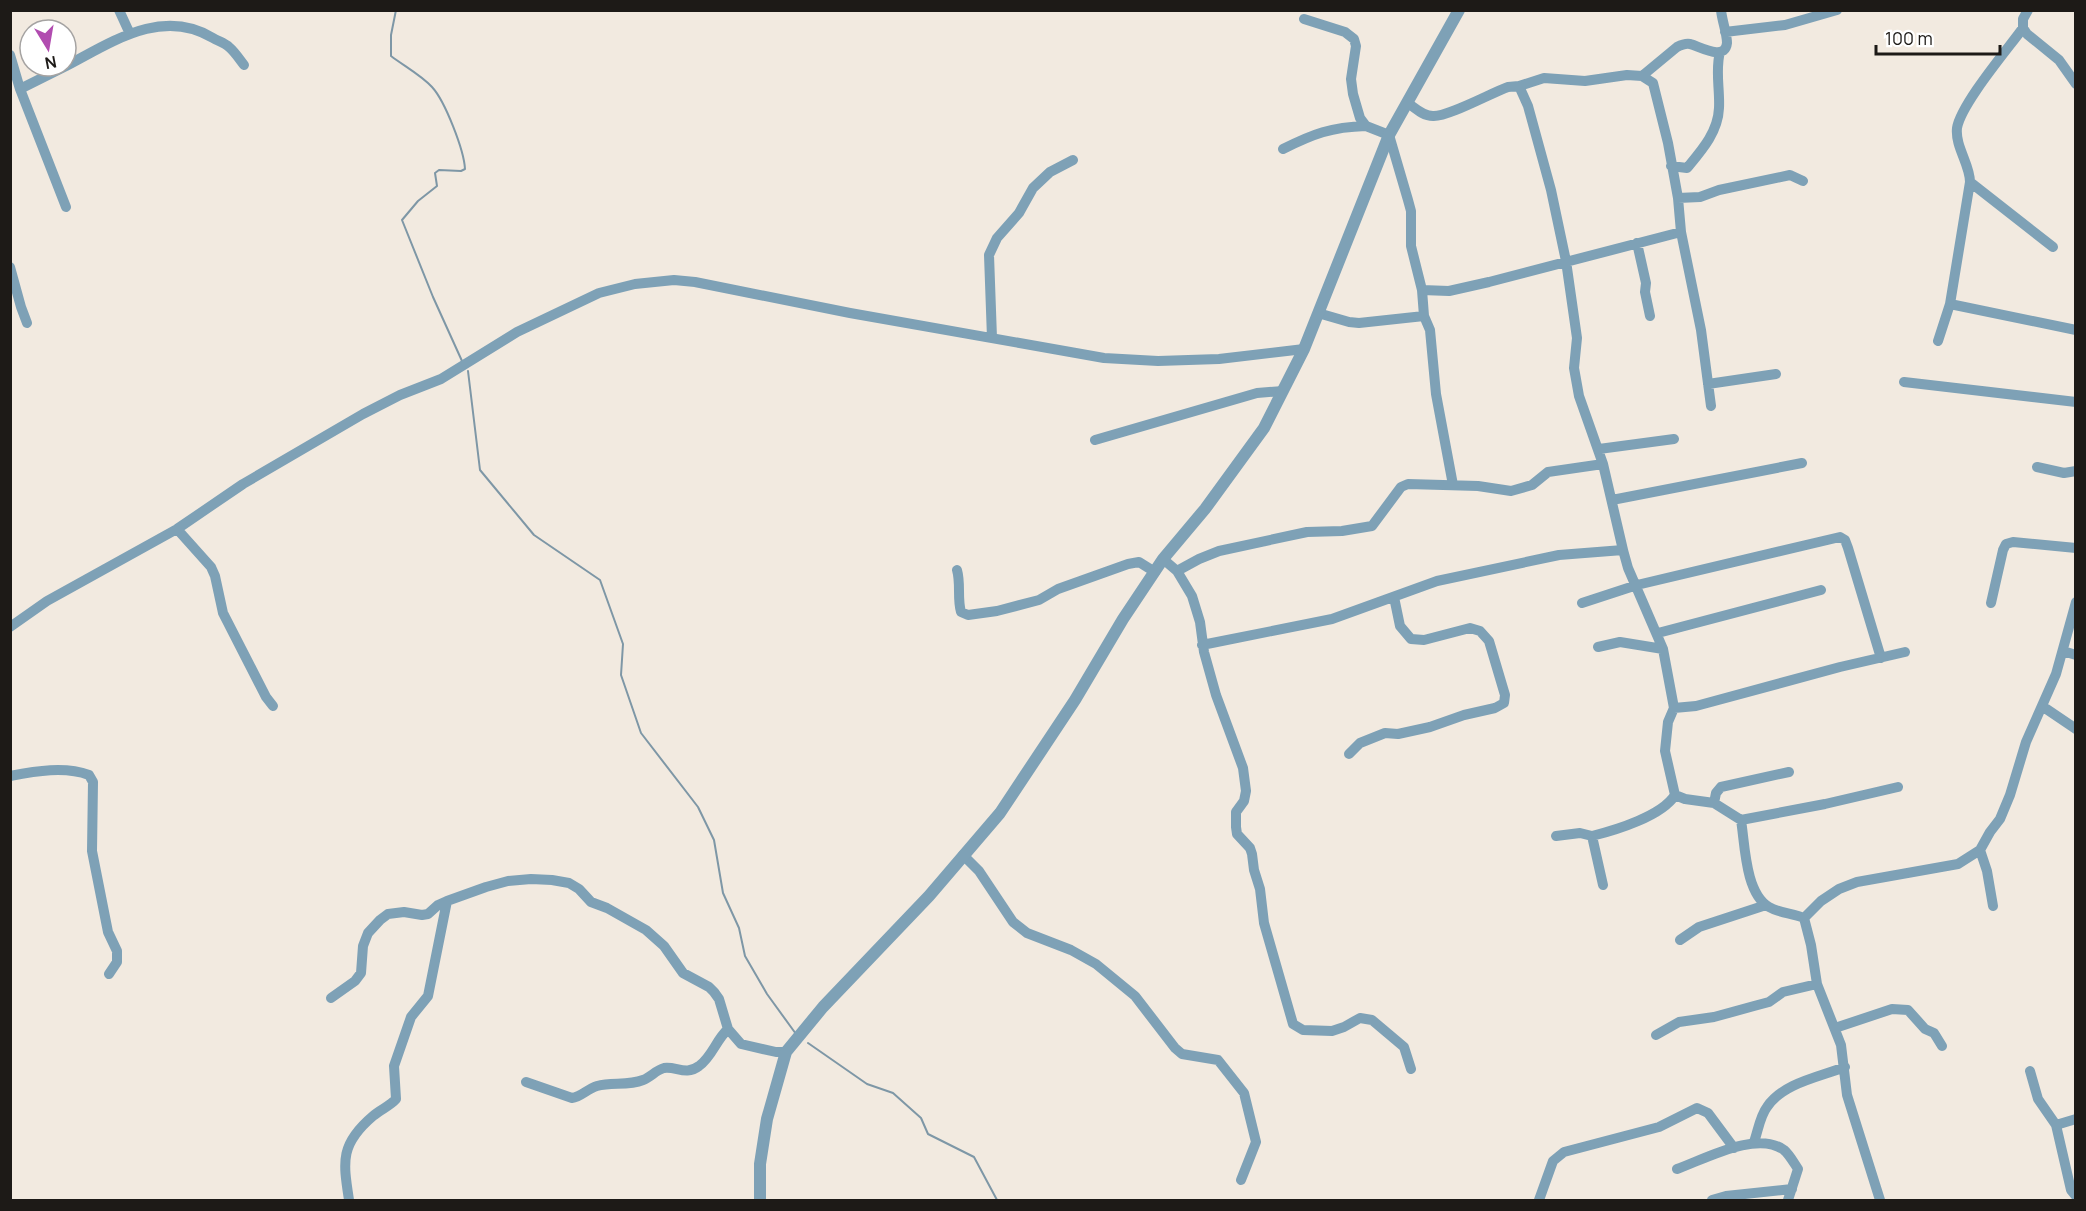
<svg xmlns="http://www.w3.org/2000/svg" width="2086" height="1211" viewBox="0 0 2086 1211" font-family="Manrope,sans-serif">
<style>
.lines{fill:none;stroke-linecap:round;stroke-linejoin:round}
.stream{stroke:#7e97a6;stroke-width:2}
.minor{stroke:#7ea1b6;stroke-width:10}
.tertiary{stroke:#7ea1b6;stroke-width:12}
</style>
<rect width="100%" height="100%" fill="#f2eae0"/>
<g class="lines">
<path class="stream" d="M396,10L391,35V56C404,66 421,75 432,87C445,101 464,150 465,169L461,171L439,170L435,173L437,186L418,201L402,220L433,297L462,361
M468,371L480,470L534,535L600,580L623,644L621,675L641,733L698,807L714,840L723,893L739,928L745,956L767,994L796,1034
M808,1043L867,1084L893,1093L921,1118L928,1134L974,1157L997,1200"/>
<path class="minor" d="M119,10L130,34
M2028,10L2023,19V28L2027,34L2059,60L2076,84
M1304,19L1345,32L1354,39L1356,46L1351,79L1353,94L1360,118L1366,126L1389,135L1408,200L1411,211V246L1422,290L1424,316
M1725,32L1785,25L1837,10
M10,55L20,89L66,207
M66,66C112,42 162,7 213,38C218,41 225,43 229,47C235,52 240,60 244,65
M1642,76L1677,47C1681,45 1685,43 1690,44C1699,46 1725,62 1727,43C1727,33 1722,21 1721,10
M20,89L66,66
M1408,103C1415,108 1423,116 1433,116C1448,117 1491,93 1508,87L1519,86L1528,106L1551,190L1566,261L1577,338L1574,368L1579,396L1603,464L1623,550
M1283,149C1313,134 1331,127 1366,126
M1671,166L1687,168C1702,150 1718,132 1719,108C1720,89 1715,70 1720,52
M1970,182L2053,247
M1678,198L1700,197L1719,190L1790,175L1803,181
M1681,232L1701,330L1711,406
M1637,243L1646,283L1645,292L1650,316
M10,267L21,307L27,323
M1422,290L1449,291L1489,282L1681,232L1678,198L1668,143L1653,83L1642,76L1627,75L1585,81L1544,78L1519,86
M1950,304L2076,330
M1318,313L1349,322L1359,323L1424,316L1430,330L1436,394L1453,485
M992,338L989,255L997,238L1019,213L1033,188L1050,172L1073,160
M1938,341L1950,304L1970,182C1970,164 1955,147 1957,128C1961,104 2007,50 2023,28
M1904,382L2076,402
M1708,384L1776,374
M1095,440L1257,393L1283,391
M1599,449L1674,439
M2037,467L2064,473L2076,471
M1612,500L1802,463
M177,529L211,567L215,576L223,613L266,697L273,706
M1163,559L1177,571L1192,596L1200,622L1204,652L1216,695L1243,768L1246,791L1244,801L1236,812V827L1237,834L1250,848L1252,854L1254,870L1260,889L1264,923L1293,1024L1303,1030L1332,1031L1344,1027L1360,1018L1372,1020L1404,1047L1411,1069
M957,570C961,584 957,598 961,612L968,615L997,611L1039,600L1058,589L1128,564L1139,562L1155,572
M1177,571L1199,559L1219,551L1307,532L1342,531L1372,526L1401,487L1408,484L1478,486L1511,491L1532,485L1548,472L1603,464
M1582,603L1637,585L1840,537L1845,540L1848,548L1881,658
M1991,603L2003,550L2006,544L2013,542L2076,548
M10,627L47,601L177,529L243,484L363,414L400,395L441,379L517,332L599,293L635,284L674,280L695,282L850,313L1104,358L1158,361L1219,359L1304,349
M1658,633L1821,590
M1202,645L1332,619L1437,581L1559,555L1623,550L1628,568L1663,649L1674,708L1668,722L1665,751L1675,795
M1598,647L1620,642L1663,649
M2063,651L2076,655
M2042,706L2076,729
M1674,708L1696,706L1840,667L1905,652
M1349,754L1360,743L1385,733L1398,734L1430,727L1464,715L1495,708L1504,703L1505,695L1489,641L1480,631L1470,628L1424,640L1411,639L1400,626L1394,597
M10,776C36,771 65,766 89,775L93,782L92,851L108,932L117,951V962L109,974
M1675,795L1685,799L1714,803L1741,820L1825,804L1898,787
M1714,803L1716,793L1721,787L1789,772
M1741,820C1745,844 1745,893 1769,907C1779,913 1792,913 1804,918L1811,945L1817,984L1841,1045L1847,1095L1880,1200
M1556,836L1580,833L1592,836
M1980,850L1987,871L1993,906
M963,855L979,871L1013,922L1027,933L1071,950L1096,964L1135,996L1175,1048L1182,1054L1218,1060L1244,1093L1256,1142L1241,1180
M1603,885L1592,836C1616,830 1662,816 1675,795
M1804,918L1821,901L1839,889L1857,882L1958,864L1980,850L1990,832L2000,819L2010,795L2026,742L2056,674L2076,602
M1680,940L1699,927L1766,905
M331,998L355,981L361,973L363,946L368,933L380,920L388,914L404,912L422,915L428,914L438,905L447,901L486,887L508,881L531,879L552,880L569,883L579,889L591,902L607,908L646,930L664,946L683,973L709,987L714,992L719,999L728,1029L741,1044L776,1052H786
M1835,1028L1892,1009L1908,1010L1925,1029L1934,1033L1942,1046
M1656,1035L1679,1022L1714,1017L1754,1006L1769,1002L1783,992L1817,984
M2030,1071L2038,1099L2056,1125L2071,1190L2076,1196
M526,1082L572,1098C581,1097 587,1089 597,1086C612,1082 628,1086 643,1080C651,1077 656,1070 664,1068C676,1066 686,1076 699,1066C712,1057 716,1040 728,1029
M2056,1125L2076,1119
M1754,1142C1758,1131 1760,1116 1767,1107C1783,1083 1819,1077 1845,1067
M1677,1169C1705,1159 1757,1130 1784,1150C1789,1154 1794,1163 1798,1169L1788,1200
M349,1200C343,1161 340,1144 373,1116C381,1109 390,1106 396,1099L394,1066L411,1017L428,996L447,901
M1539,1200L1553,1161L1564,1152L1659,1127L1697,1108L1708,1113L1734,1148
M1712,1200L1726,1196L1792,1189"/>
<path class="tertiary" d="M760,1200V1164L767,1119L786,1052L823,1007L929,896L1000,813L1075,700L1123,619L1163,559L1205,509L1264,428L1304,349L1389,135L1459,10"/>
</g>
<rect width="2086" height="1211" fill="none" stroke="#1d1a17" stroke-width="24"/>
<g transform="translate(48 48) rotate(169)"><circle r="28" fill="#ffffff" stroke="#a5a3a2" stroke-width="1.5"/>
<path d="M0-4.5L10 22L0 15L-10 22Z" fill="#b14cb0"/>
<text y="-9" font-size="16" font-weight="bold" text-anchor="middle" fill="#1d1a17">N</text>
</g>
<path d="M1876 45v9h124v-9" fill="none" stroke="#1d1a17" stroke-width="3"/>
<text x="1885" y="45" font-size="18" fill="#1d1a17" stroke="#ffffff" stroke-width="4.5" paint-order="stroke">100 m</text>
</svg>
